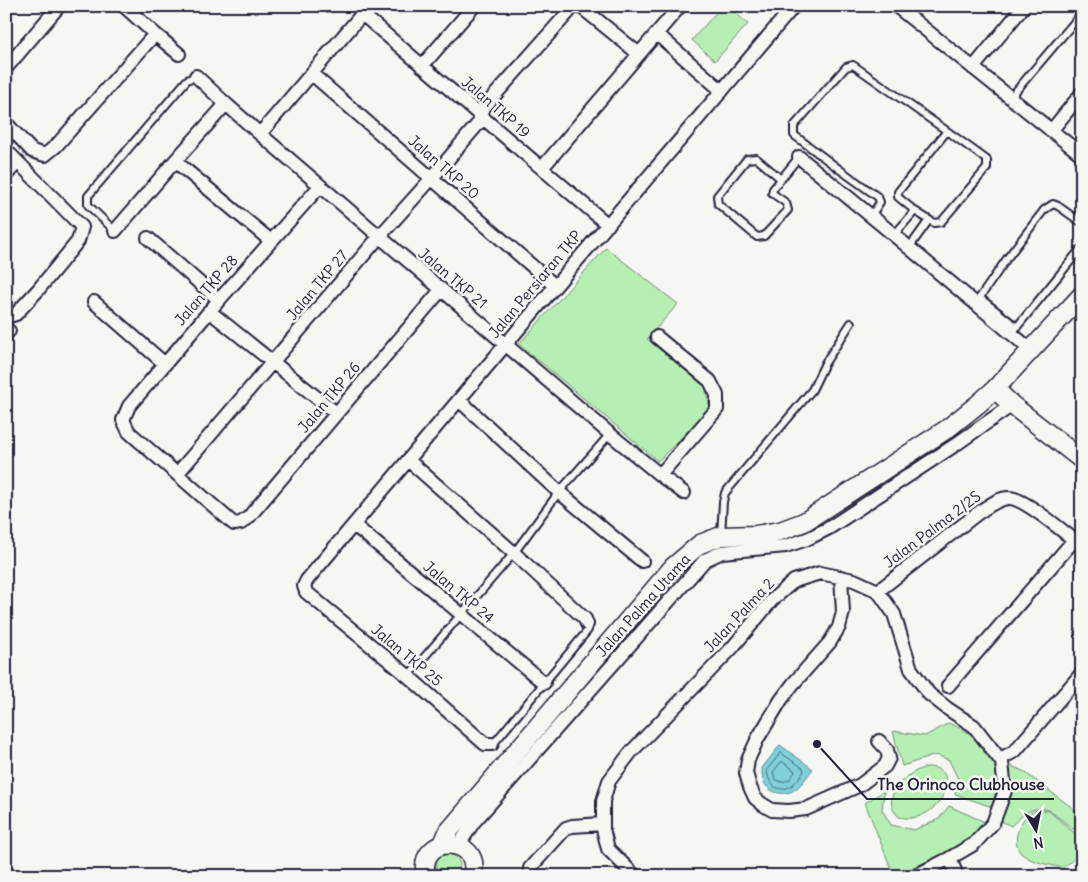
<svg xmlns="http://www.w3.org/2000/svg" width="1088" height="882" viewBox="0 0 1088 882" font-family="Delius,sans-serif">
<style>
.green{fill:#b6efb3;stroke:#6c8877}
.water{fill:#7fd0d8;stroke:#5a8a99}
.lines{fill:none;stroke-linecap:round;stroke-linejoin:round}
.shore{stroke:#47687a;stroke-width:1}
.lane-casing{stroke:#22223b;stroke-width:10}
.street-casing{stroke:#22223b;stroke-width:16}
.secondary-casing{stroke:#22223b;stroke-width:21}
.lane{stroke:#f6f6f2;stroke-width:6}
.street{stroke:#f6f6f2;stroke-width:12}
.secondary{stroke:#f6f6f2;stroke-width:18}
.labels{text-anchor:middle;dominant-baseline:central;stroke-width:5;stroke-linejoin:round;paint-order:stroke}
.street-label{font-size:15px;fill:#22223b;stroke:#f6f6f2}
.leader{fill:none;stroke:#22223b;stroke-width:2}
.callout-dot{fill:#22223b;stroke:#f6f6f2;stroke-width:2}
.callout-label{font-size:16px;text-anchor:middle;font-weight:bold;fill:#22223b;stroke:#f6f6f2;stroke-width:5;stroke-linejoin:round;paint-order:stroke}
</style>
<rect width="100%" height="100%" fill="#f6f6f2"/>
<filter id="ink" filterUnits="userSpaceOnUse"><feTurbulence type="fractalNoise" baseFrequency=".02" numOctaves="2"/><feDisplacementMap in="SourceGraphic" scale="10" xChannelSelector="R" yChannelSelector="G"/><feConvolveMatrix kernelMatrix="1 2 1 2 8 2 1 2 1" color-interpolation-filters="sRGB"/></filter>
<g filter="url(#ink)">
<path class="green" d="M722,6H728L748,24L715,61L692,40Z
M606,248L678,304L647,339L705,386L710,409L658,461L519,344Z
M949,723L975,736L994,761L998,783L992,807L955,794L958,779L949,760L936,755L902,766L893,731L925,736Z
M1002,762L1023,771L1082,815V836L1049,810L1041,808L1031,810L1024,814L1011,826L995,818L1005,791Z
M928,767C967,768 938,827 899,817C877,797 908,770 928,767Z
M884,791L882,810L891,825L914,830L939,819L949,806L987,823L969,842L894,876L865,803Z
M1040,810L1049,811L1079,837C1080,854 1076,859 1062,868C1049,864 1031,863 1021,853C1011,843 1019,821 1029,814C1032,811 1036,811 1040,810Z
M446,854C460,855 464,865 455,876C451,876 446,877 442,876C435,874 434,863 439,858C441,855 442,855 446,854Z"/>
<path class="water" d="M780,745L813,769C808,775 803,783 797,788C788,796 771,795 765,784C762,779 762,773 762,768Z"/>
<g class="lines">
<path class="shore" d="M781,753L803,768L804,771C801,775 796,783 791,786C777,794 768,784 767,770Z
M783,762L794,770L795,772L789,780L781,782L775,779L773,772L781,762Z"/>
<defs>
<path id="lane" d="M1010,98L1082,13
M947,131L987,160V168L941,222L934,223L915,211L898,197V192Z
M781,179L773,189L772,193L786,203L788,210L764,236L757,237L718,204L717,196L747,159L756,158L781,179L799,157
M871,216L880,202L878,197L839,169L794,135V126L846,67L853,65L947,131
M115,231L88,205V196L187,80L196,76
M894,235L915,211
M909,248L929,220
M980,298L1017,327
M976,303L1008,257L1044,210L1053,204L1058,206L1082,223
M1012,333L1082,247
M721,535L723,502L725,493L812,390L825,363L851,323
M408,676L514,553L559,492L610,434
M492,744L495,742L588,630L587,624"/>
<path id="street" d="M124,6L155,34L179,54
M580,6L639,54
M896,6L1082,155
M362,14L608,225
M657,34L722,91
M422,66L474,6
M6,68L59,6
M973,68L1024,6
M312,74L555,286
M226,104L260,134L610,434L660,475L684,493
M478,114L574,6
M6,123L32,151L45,155L56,146L155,34
M1051,131L1082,93
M260,134L369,6
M6,150L82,227L78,241L38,290L16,314L6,317
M799,157L882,225L1031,350
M175,161L271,241
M542,168L680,6
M6,175L18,162
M320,186L219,300L165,364L129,406L123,420L129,432L234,524L241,523L248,518L441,290
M115,231L175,161L226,104L196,76
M148,238L219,300
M94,302L165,364
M209,311L336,413
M6,330L9,331
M657,337L710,381L717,395V409L660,475
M459,400L559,492L642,561
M408,460L514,553L585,619L587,624
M177,474L379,237L432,178L483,118
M354,525L544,683
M841,577L843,612L839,627L830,642L793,684L781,700L758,738L748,760L746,773L750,787L755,798L762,804L772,810L789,811L806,809L860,785L885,766L889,758L887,750L879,741
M878,591L978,513C986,508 999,497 1010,498C1026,499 1067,535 1082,546
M948,686L1074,540
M492,744H485L408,676L306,592L304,586L307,580L506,344L794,6
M1000,759L1015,751L1082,673
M459,845L473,823L705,560L722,552L786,546L807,539L829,528L955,445L1012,405
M950,858L957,876
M530,868L566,828L572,826L603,824
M635,876L608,849L603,829V801L609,781L631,752L732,648L772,600L794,581L820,573L854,580L878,591L894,614L911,669L929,694L948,709L974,726L1002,762L1005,791L993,823L974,844L950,858L915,876"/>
<path id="secondary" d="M995,389L1012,405L1082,460
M443,844L448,832L673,567L700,544L721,536L756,535L780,531L804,522L947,429L977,405L995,389L1082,295
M426,876C416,832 484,836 472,876"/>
</defs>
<use href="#lane" class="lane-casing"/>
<use href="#street" class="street-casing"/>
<use href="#secondary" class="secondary-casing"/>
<use href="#lane" class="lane"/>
<use href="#street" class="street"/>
<use href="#secondary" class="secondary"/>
</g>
</g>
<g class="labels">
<g class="street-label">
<text transform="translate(496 107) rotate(41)">Jalan TKP 19</text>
<text transform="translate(444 167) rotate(41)">Jalan TKP 20</text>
<text transform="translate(453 278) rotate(40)">Jalan TKP 21</text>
<text transform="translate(535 284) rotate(-50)">Jalan Persiaran TKP</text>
<text transform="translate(317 285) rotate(-50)">Jalan TKP 27</text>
<text transform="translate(206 290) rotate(-49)">Jalan TKP 28</text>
<text transform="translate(329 397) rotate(-50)">Jalan TKP 26</text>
<text transform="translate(932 529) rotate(-37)">Jalan Palma 2/2S</text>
<text transform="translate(459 592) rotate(40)">Jalan TKP 24</text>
<text transform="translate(643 605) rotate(-48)">Jalan Palma Utama</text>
<text transform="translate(739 615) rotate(-47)">Jalan Palma 2</text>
<text transform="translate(407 655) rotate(40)">Jalan TKP 25</text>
</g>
</g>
<path class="leader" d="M817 744L867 799H1054"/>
<circle class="callout-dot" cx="817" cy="744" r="5"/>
<g class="callout-label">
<text x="961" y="790">The Orinoco Clubhouse</text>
</g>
<rect width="1088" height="882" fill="none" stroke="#f6f6f2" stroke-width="25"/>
<rect x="12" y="12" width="1063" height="857" fill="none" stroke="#22223b" stroke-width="2" filter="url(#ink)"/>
<g transform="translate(1036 830) rotate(170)" stroke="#f6f6f2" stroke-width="4" paint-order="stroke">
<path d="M0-4L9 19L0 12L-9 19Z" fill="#22223b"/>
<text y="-8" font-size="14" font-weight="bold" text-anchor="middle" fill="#22223b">N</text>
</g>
</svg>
